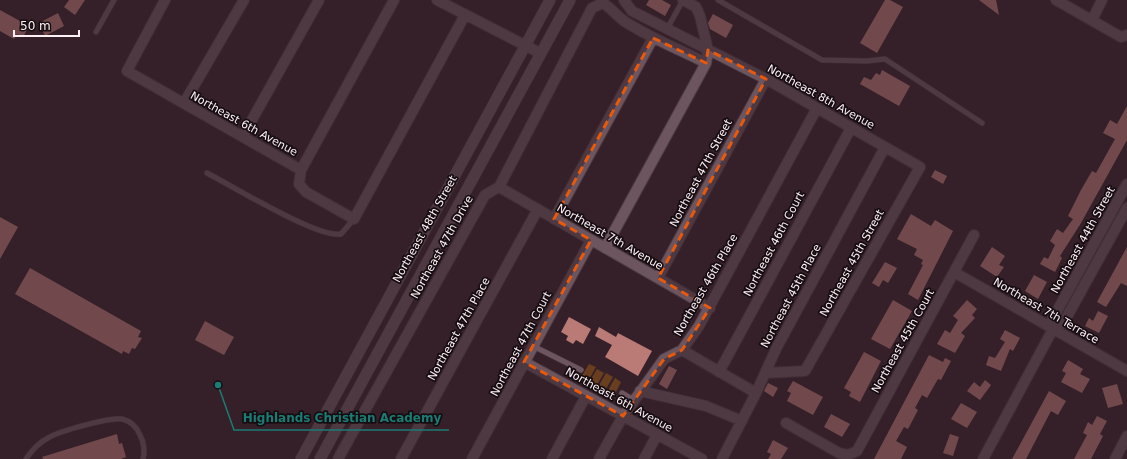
<svg xmlns="http://www.w3.org/2000/svg" width="1127" height="459" viewBox="0 0 1127 459" font-family="'DejaVu Sans',sans-serif">
<style>
.green{fill:#693e1f}
.building{fill:#ba7a76}
.lines{fill:none;stroke-linecap:round;stroke-linejoin:round}
.service-casing{stroke:#4e3c44;stroke-width:6}
.minor-casing{stroke:#4e3c44;stroke-width:12}
.secondary-casing{stroke:#4e3c44;stroke-width:12}
.service{stroke:#6d555f;stroke-width:5}
.minor{stroke:#6d555f;stroke-width:10}
.secondary{stroke:#6d555f;stroke-width:11}
.marked{fill:none;stroke:#e8590c;stroke-width:3;stroke-dasharray:8 5;stroke-linejoin:round}
.labels{text-anchor:middle;dominant-baseline:central;stroke-width:3.5;stroke-linejoin:round;paint-order:stroke}
.street-label{font-size:11px;fill:#fff0f6;stroke:#160d11}
.leader{fill:none;stroke:#1b7c75;stroke-width:1.5}
.callout-dot{fill:#1b7c75;stroke:#160d11;stroke-width:1.5}
.callout-label{font-size:12px;text-anchor:middle;font-weight:bold;fill:#1b7c75;stroke:#160d11;stroke-width:3.5;stroke-linejoin:round;paint-order:stroke}
</style>
<rect width="100%" height="100%" fill="#352029"/>
<path class="green" d="M589,364L596,367L587,383L580,379Z
M597,369L604,373L595,388L588,384Z
M606,373L613,377L604,392L597,389Z
M615,378L621,382L613,398L606,394Z"/>
<path class="building" d="M69,0H85L75,15L64,7Z
M649,0H662L671,5L665,16L646,5Z
M885,0H890L903,7L877,53L860,43Z
M979,0H996L999,15Z
M0,10L29,26L23,37L17,34L14,39L0,31Z
M58,13L64,26L45,36L39,23Z
M713,14L733,25L726,38L710,29L708,23Z
M882,70L910,86L899,106L860,84L864,77L871,80L876,73L880,75Z
M1127,106V140L1081,223L1060,256L1062,258L1055,272L1040,264L1044,257L1048,259L1055,245L1050,241L1057,229L1063,233L1073,219L1068,216L1081,190L1092,171L1096,173L1115,139L1103,133L1110,120L1117,124Z
M935,170L947,176L943,184L931,177Z
M911,214L931,226L935,220L953,231L918,300L908,294L923,265L921,264L923,260L914,255L917,249L897,239Z
M0,217L18,227L0,259Z
M992,247L1005,256L999,265L1004,267L997,277L980,266Z
M1127,247V286L1121,283L1106,307L1097,302Z
M885,262L897,268L888,283L883,280L879,287L872,283Z
M30,268L141,331L138,337L142,338L135,349L132,348L129,354L123,351L122,354L15,294Z
M1034,275L1047,282L1038,299L1025,291Z
M893,300L912,311L890,349L871,339Z
M967,300L977,309L972,315L975,318L961,333L965,336L955,353L937,344L945,330L950,333L958,320L953,316Z
M1098,311L1108,316L1099,333L1085,326L1089,318L1093,321Z
M569,317L591,329L583,344L576,340L573,344L566,340L568,336L561,332Z
M205,321L234,337L224,355L195,340Z
M599,327L616,337L618,333L652,351L638,376L605,357L612,345L595,336Z
M1005,330L1020,338L1013,351L1010,349L1001,371L986,365L989,356L995,358L1005,342L1000,339Z
M864,352L881,361L860,402L849,396L851,392L844,388Z
M929,355L943,362L945,358L951,361L941,380L938,379L927,398L922,395L915,408L918,410L908,429L904,427L896,441L907,447L901,459H874Z
M1068,360L1083,369L1080,374L1090,379L1082,393L1061,382L1066,373L1062,371Z
M669,366L677,370L667,389L659,384Z
M985,380L991,385L980,400L967,391L974,382L980,387Z
M793,381L823,397L813,415L787,401L791,393L787,391Z
M768,383L778,388L773,397L764,391Z
M1117,384L1123,404L1108,408L1102,388Z
M1049,391L1066,401L1058,415L1051,411L1026,459H1012Z
M961,403L977,412L967,428L951,419Z
M831,414L850,424L842,437L824,427Z
M1097,416L1107,421L1100,434L1103,436L1091,459H1074L1087,435L1083,433L1088,422L1092,425Z
M117,434L119,444L122,443L126,457L121,459H43L42,457Z
M950,434L959,437L953,456L943,453Z
M773,440L788,448L781,459H768L771,454L767,452Z"/>
<g class="lines">
<defs>
<path id="service" d="M718,0L822,60L867,61L885,59L982,123
M667,29L683,0
M96,32L114,0
M207,173C232,186 319,239 341,234L354,219
M533,346L581,370
M622,393L634,400
M26,459C32,450 38,443 48,438C59,431 111,417 122,419C131,421 137,428 140,435C144,442 145,452 143,459"/>
<path id="minor" d="M165,0L127,71L301,170L299,184L306,192L354,219L465,15
M437,0L540,53
M624,0L632,11L766,79L920,167L805,371L765,373
M1056,0L1121,37L1127,35
M1092,20L1102,0
M184,103L244,0
M243,136L319,0
M301,170L394,0
M499,187L710,308
M554,219L653,38
M605,248L706,63L708,50L700,16L696,7L683,0
M954,272L1127,371
M658,278L766,79
M1053,329L1051,322L1127,184
M682,350L756,393
M524,362L702,459
M719,372L851,128
M640,391L706,406L742,421
M786,423L839,453L848,455L857,451L974,235
M338,459L485,195L499,187L592,8L603,3C611,8 616,15 624,21C650,38 679,49 706,63
M401,459L538,209
M472,459L591,240
M552,459L586,396
M599,459L623,416L664,359L682,350L699,326L817,108
M644,459L657,435
M722,459L756,393L776,349L885,147
M983,459L1053,329L1064,322L1127,208
M1115,459L1127,436"/>
<path id="secondary" d="M301,459L550,0
M320,459L570,0"/>
</defs>
<use href="#service" class="service-casing"/>
<use href="#minor" class="minor-casing"/>
<use href="#secondary" class="secondary-casing"/>
<use href="#service" class="service"/>
<use href="#minor" class="minor"/>
<use href="#secondary" class="secondary"/>
</g>
<path d="M0 0H1127V459H0ZM653,38L706,63L708,50L766,79L658,278L710,308L682,350L664,359L623,416L524,362L591,240L554,219Z" fill="#352029" fill-opacity=".55" fill-rule="evenodd"/>
<path class="marked" d="M653,38L706,63L708,50L766,79L658,278L710,308L682,350L664,359L623,416L524,362L591,240L554,219Z"/>
<g class="labels">
<g class="street-label">
<text transform="translate(821 97) rotate(29)">Northeast 8th Avenue</text>
<text transform="translate(244 124) rotate(29)">Northeast 6th Avenue</text>
<text transform="translate(701 173) rotate(-62)">Northeast 47th Street</text>
<text transform="translate(425 229) rotate(-61)">Northeast 48th Street</text>
<text transform="translate(610 237) rotate(30)">Northeast 7th Avenue</text>
<text transform="translate(1083 240) rotate(-61)">Northeast 44th Street</text>
<text transform="translate(774 244) rotate(-62)">Northeast 46th Court</text>
<text transform="translate(442 247) rotate(-61)">Northeast 47th Drive</text>
<text transform="translate(852 263) rotate(-61)">Northeast 45th Street</text>
<text transform="translate(706 285) rotate(-60)">Northeast 46th Place</text>
<text transform="translate(791 296) rotate(-62)">Northeast 45th Place</text>
<text transform="translate(1046 311) rotate(30)">Northeast 7th Terrace</text>
<text transform="translate(459 329) rotate(-61)">Northeast 47th Place</text>
<text transform="translate(903 341) rotate(-61)">Northeast 45th Court</text>
<text transform="translate(521 344) rotate(-62)">Northeast 47th Court</text>
<text transform="translate(619 400) rotate(29)">Northeast 6th Avenue</text>
</g>
</g>
<path class="leader" d="M218 385L234 430H449"/>
<circle class="callout-dot" cx="218" cy="385" r="4"/>
<g class="callout-label">
<text x="342" y="422">Highlands Christian Academy</text>
</g>
<path d="M14 30v6h65v-6" fill="none" stroke="#fff0f6" stroke-width="2"/>
<text x="20" y="30" font-size="12" fill="#fff0f6" stroke="#160d11" stroke-width="3" paint-order="stroke">50 m</text>
</svg>
